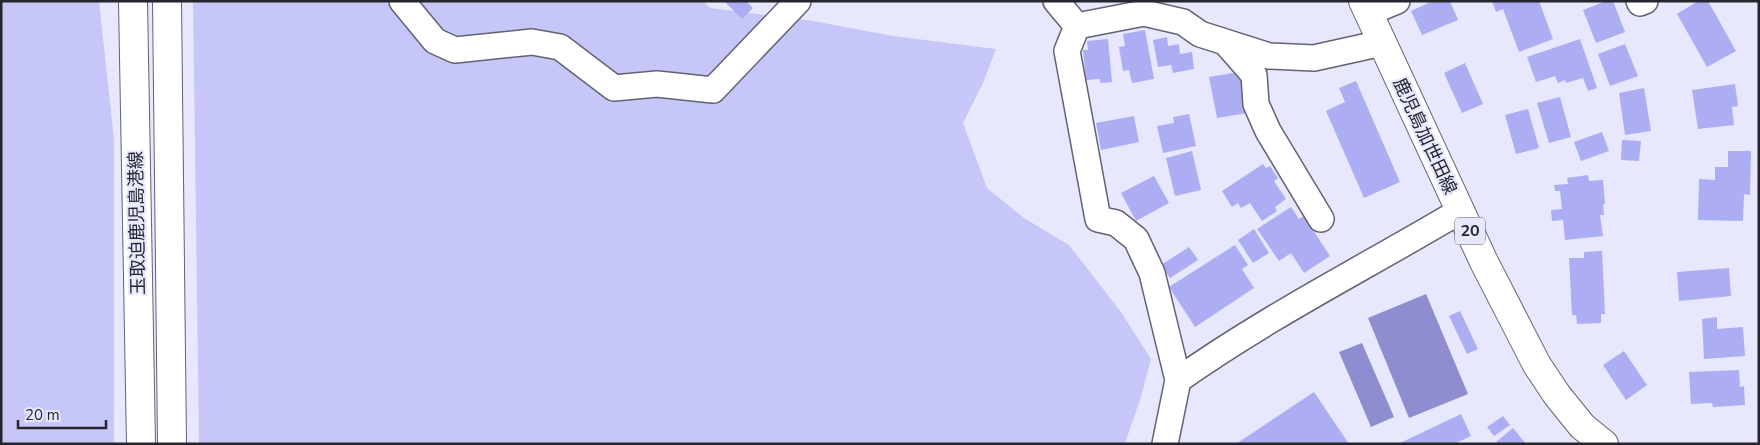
<svg xmlns="http://www.w3.org/2000/svg" width="1760" height="445" viewBox="0 0 1760 445" font-family="'Nunito Sans','Noto Sans JP',sans-serif">
<style>
.green{fill:#c6c7f8}
.water{fill:#8e8dd0}
.building{fill:#acadf2}
.lines{fill:none;stroke-linecap:round;stroke-linejoin:round}
.street-casing{stroke:#616274;stroke-width:28}
.secondary-casing{stroke:#616274;stroke-width:30}
.primary-casing{stroke:#616274;stroke-width:30}
.street{stroke:#fff;stroke-width:25}
.secondary{stroke:#fff;stroke-width:28}
.primary{stroke:#fff;stroke-width:28}
.labels{text-anchor:middle;dominant-baseline:central;stroke-width:4.5;stroke-linejoin:round;paint-order:stroke}
.shield{fill:#e7e8fe;stroke:#5f606c;stroke-width:1}
.shield-label{font-size:16px;font-weight:bold;fill:#25252d}
.street-label{font-size:18px;fill:#25252d;stroke:#e7e8fe}
</style>
<rect width="100%" height="100%" fill="#e7e8fe"/>
<path class="green" d="M1,1H99L114,140V444H1Z
M193,1H703L710,8L813,21L893,36L996,49L983,83L963,123L987,188L1024,218L1069,245L1121,312L1151,359L1140,400L1125,443L199,444Z"/>
<path class="water" d="M1426,294L1468,394L1409,418L1368,318Z
M1362,343L1394,417L1371,427L1339,352Z"/>
<path class="building" d="M724,1H746L753,8L742,19Z
M1433,1H1450L1458,20L1422,35L1411,11Z
M1492,1H1539L1553,39L1519,52L1503,9L1496,12Z
M1606,1H1613L1625,32L1596,43L1583,10Z
M1698,1H1708L1736,51L1707,67L1677,14Z
M1145,30L1154,79L1132,83L1129,70L1123,71L1119,47L1125,46L1123,34Z
M1167,37L1168,46L1179,44L1180,54L1192,52L1194,69L1173,73L1171,65L1158,67L1153,40Z
M1108,39L1112,82L1100,83V79L1086,80L1083,50H1088L1087,41Z
M1580,39L1597,88L1588,91L1583,78L1566,83L1565,80L1558,83L1555,76L1536,82L1527,57Z
M1625,44L1638,76L1610,86L1598,54Z
M1465,63L1483,104L1462,113L1444,73Z
M1239,72L1247,113L1217,118L1209,77Z
M1356,81L1400,182L1364,198L1326,111L1345,102L1339,88Z
M1735,84L1738,106L1732,107L1734,125L1698,129L1692,90Z
M1644,88L1651,131L1625,135L1619,93Z
M1560,97L1571,137L1549,143L1537,103Z
M1528,109L1539,148L1516,154L1505,115Z
M1189,114L1196,146L1163,153L1157,126L1174,123L1173,117Z
M1134,116L1139,142L1101,150L1096,123Z
M1602,132L1609,151L1581,161L1574,142Z
M1622,140L1641,141L1639,161L1621,160Z
M1192,151L1201,190L1175,196L1166,158Z
M1728,151H1751L1750,195L1744,194L1743,221L1698,220L1699,179L1715,180V167H1728Z
M1263,164L1266,168L1270,166L1278,178L1274,181L1286,199L1275,207L1277,211L1262,221L1250,203L1241,208L1238,203L1232,207L1222,191Z
M1588,175L1589,181L1603,180L1605,204H1603L1604,215H1600L1603,236L1565,240L1563,220L1552,221L1551,210L1562,209L1560,191H1555L1554,185L1568,184L1567,178Z
M1154,176L1169,203L1136,221L1121,193Z
M1291,207L1299,219L1304,216L1330,256L1304,273L1291,253L1279,261L1257,229Z
M1254,229L1269,253L1253,263L1238,240Z
M1235,245L1248,265L1242,269L1254,288L1195,327L1169,287Z
M1189,247L1198,260L1170,278L1161,265Z
M1602,251L1605,314H1601V323L1577,324L1576,315H1572L1569,258H1584V252Z
M1729,268L1731,296L1679,301L1677,272Z
M1460,311L1478,349L1467,354L1449,316Z
M1717,317V329L1743,327L1745,356L1704,359L1702,319Z
M1624,351L1647,385L1626,400L1603,365Z
M1739,370L1740,387L1744,386L1745,405L1713,407L1712,403L1691,404L1689,372Z
M1314,392L1349,444H1236Z
M1461,414L1471,436L1454,444H1398Z
M1503,416L1510,425L1494,436L1487,427Z
M1513,428L1526,444H1498L1496,442Z"/>
<g class="lines">
<defs>
<path id="street" d="M402,1L435,41L455,50L532,42L560,47L614,88L657,84L713,90L798,1
M1056,1L1077,26L1144,13L1183,22L1200,34L1269,56L1314,58L1382,43
M1639,1L1640,3L1645,1
M1368,13L1397,1
M1077,26L1067,51L1098,219L1116,223L1136,239L1152,273L1178,380
M1225,42L1254,75L1256,104L1268,131L1321,219
M1165,444L1178,380C1267,317 1366,267 1460,211"/>
<path id="secondary" d="M133,1L141,444
M167,1L172,444"/>
<path id="primary" d="M1363,1L1484,262L1537,365L1557,395L1582,426L1604,444"/>
</defs>
<use href="#street" class="street-casing"/>
<use href="#secondary" class="secondary-casing"/>
<use href="#primary" class="primary-casing"/>
<use href="#street" class="street"/>
<use href="#secondary" class="secondary"/>
<use href="#primary" class="primary"/>
</g>
<g class="labels">
<rect class="shield" x="1455" y="217.5" width="30" height="27" rx="4"/>
<g class="shield-label">
<text x="1470" y="231">20</text>
</g>
<g class="street-label">
<text transform="translate(1425 136) rotate(65)">鹿児島加世田線</text>
<text transform="translate(137 223) rotate(-91)">玉取迫鹿児島港線</text>
</g>
</g>
<rect width="1760" height="445" fill="none" stroke="#25252d" stroke-width="5"/>
<path d="M18 420v8h88v-8" fill="none" stroke="#25252d" stroke-width="2.5"/>
<text x="25" y="420" font-size="15" fill="#25252d" stroke="#e7e8fe" stroke-width="4" paint-order="stroke">20 m</text>
</svg>
